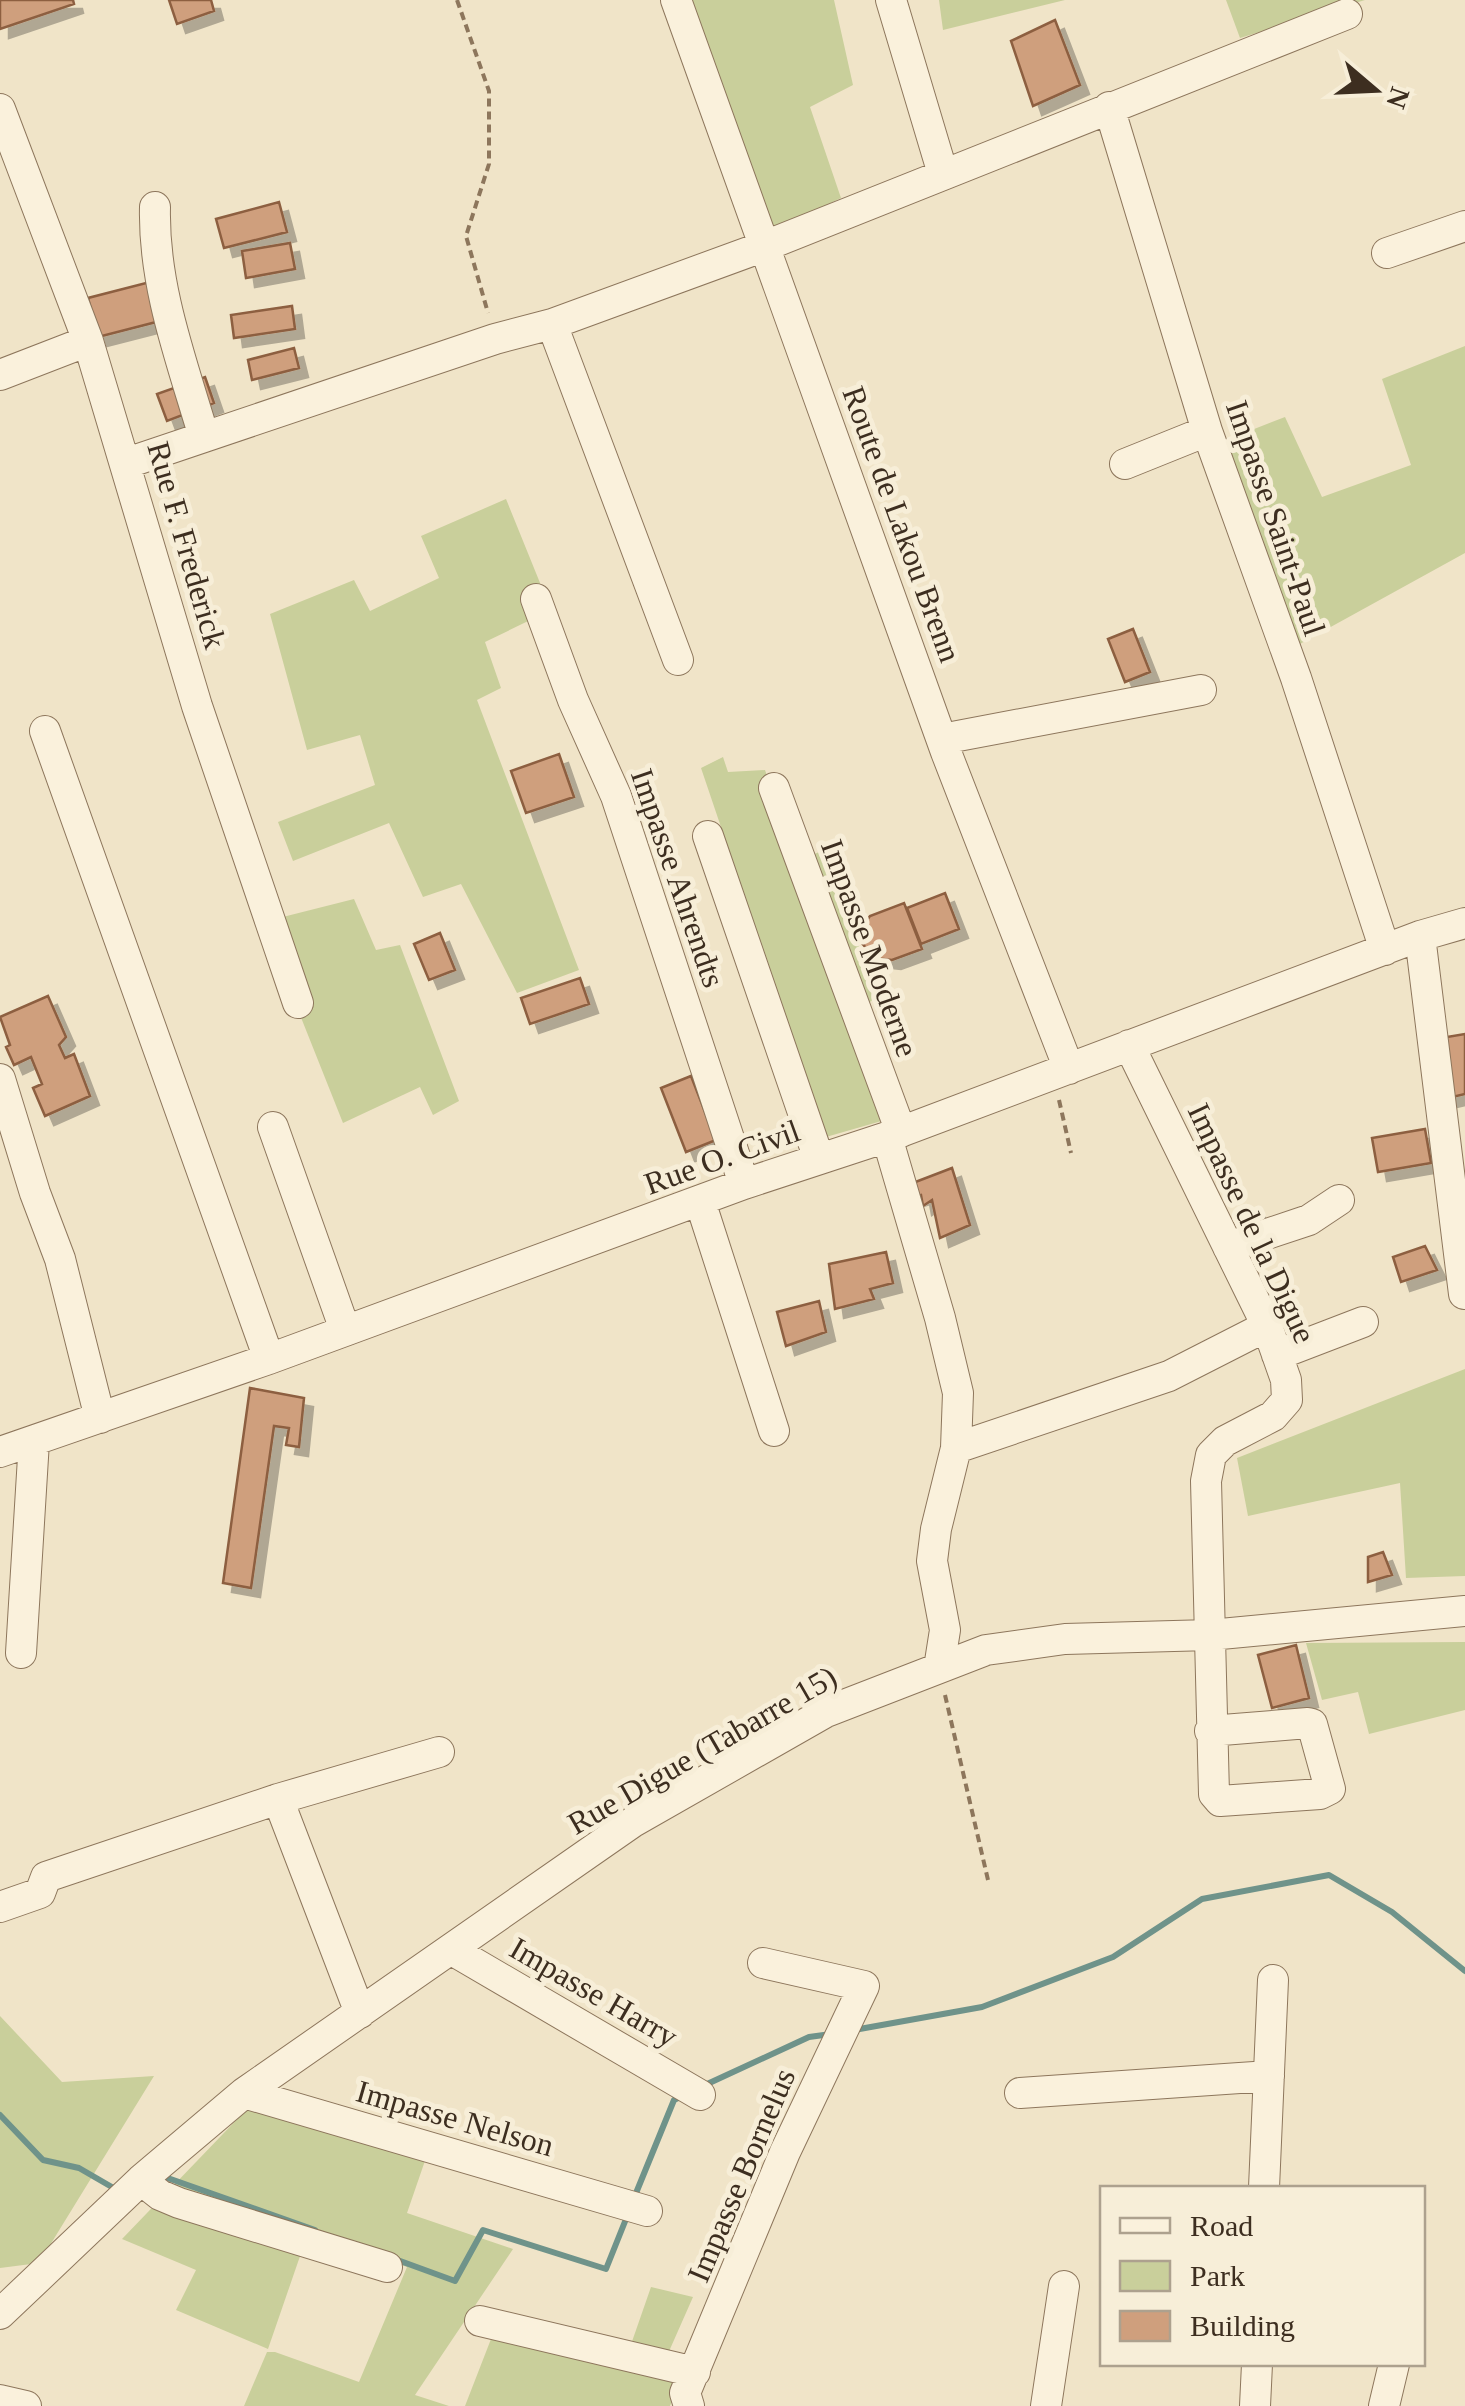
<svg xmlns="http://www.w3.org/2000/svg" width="1465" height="2406" viewBox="0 0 1465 2406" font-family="Georgia,serif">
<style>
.green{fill:#c9cf9b}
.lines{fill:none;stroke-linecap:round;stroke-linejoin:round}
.stream{stroke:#6f938a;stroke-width:6}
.building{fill:#cf9f7d;stroke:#8d5f41;stroke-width:2.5;filter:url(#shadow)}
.minor-casing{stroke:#8d765c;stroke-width:32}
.path{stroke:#8d765c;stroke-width:4;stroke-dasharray:8 5;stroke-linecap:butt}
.minor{stroke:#faf1dc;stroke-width:30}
.labels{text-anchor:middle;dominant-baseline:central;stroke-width:10;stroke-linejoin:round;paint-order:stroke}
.street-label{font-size:32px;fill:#3d2e20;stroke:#f7eed8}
</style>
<defs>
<filter id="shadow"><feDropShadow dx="9" dy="9" stdDeviation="0" flood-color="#0004"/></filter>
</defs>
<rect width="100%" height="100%" fill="#f0e4c8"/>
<path class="green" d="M683,0H834L853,85L810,107L841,198L769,233Z
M939,0H1065L943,30Z
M1226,0H1365L1240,38Z
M1465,346V553L1298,645L1216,444L1285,417L1322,497L1411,465L1382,379Z
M506,499L551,610L485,642L501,688L477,700L579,970L517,993L461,884L423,897L389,823L293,861L278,822L375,785L360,735L307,750L270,614L354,580L370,611L439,578L421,536Z
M723,757L728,772L765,770L796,862L833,846L873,1000L860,1008L892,1118L826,1137L701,768Z
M354,899L376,950L400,945L459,1101L433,1115L420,1087L343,1123L263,922Z
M1465,1369V1576L1406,1578L1400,1483L1248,1516L1237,1458Z
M1465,1642V1710L1369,1734L1358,1692L1322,1700L1306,1643Z
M0,2016L62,2082L154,2076L39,2263L0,2268Z
M246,2110L428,2152L407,2213L513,2249L415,2395L449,2406H244L267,2352H275L359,2382L407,2267L308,2233L268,2349L176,2310L196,2270L122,2239Z
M651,2287L693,2297L659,2374L681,2378L670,2406H465L498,2321L628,2353Z"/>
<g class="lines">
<path class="stream" d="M854,2030L982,2007L1113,1957L1202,1899L1329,1875L1392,1912L1465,1971
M705,2085L809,2037L831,2034
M0,2115L43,2160L79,2168L117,2190
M162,2176L315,2230
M634,2198L674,2100L680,2097
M392,2258L455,2281L483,2230L606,2269L628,2214"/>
</g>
<path class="building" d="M0,0H73L74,4L0,29Z
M169,0H211L214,11L177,24Z
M1055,20L1080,85L1033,106L1011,41Z
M279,202L287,232L224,248L216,219Z
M290,243L295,269L246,278L242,251Z
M150,282L160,321L98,337L88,298Z
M292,306L295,329L234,338L231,315Z
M294,348L299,368L252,380L248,360Z
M205,377L214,403L167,421L157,394Z
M1133,629L1150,672L1125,682L1108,639Z
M559,754L574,797L526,813L511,771Z
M945,893L959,929L921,944L907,908Z
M904,903L922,949L892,960L874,958L862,943L864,924L870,916Z
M440,933L455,970L429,980L414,944Z
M580,978L589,1004L530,1024L521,998Z
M48,996L66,1037L59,1045L65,1058L74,1054L90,1096L45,1116L33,1088L42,1084L31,1057L14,1065L6,1047L10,1045L0,1017Z
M1465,1034V1094L1448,1098L1441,1038Z
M691,1076L716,1140L686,1152L661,1088Z
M1425,1129L1431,1163L1378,1172L1372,1138Z
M952,1168L970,1225L940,1238L932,1200L923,1206L921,1195L911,1198L905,1186Z
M1256,1209L1263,1222L1242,1227L1236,1215Z
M1425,1246L1437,1270L1401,1282L1393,1257Z
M886,1252L893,1283L870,1289L874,1299L835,1309L829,1264Z
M819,1301L826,1332L786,1346L777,1312Z
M250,1388L304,1398L299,1447L286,1445L289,1428L274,1426L251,1588L223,1583Z
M1383,1552L1392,1575L1368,1582V1557Z
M1296,1645L1309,1698L1272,1708L1258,1655Z"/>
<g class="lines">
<defs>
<path id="minor" d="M676,0L946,752L1069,1069
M891,0L943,174
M1109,107L1207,431L1296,678L1385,950
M0,109L88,341L197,706L298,1003
M155,207C153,286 182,362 204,437
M1387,253L1465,226
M552,324L765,246L1347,14
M0,375L88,341
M127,463L495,339L552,324L678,660
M1125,464L1207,431
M536,599L573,700L616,796L744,1184
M45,731L269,1359
M942,739L1201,690
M774,788L901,1132
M708,836L819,1159
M1420,936L1464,1294
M1129,1045L1267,1326L1286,1380L1287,1400L1273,1416L1225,1441L1211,1455L1206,1481L1214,1794L1220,1801L1320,1794L1330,1789L1312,1724L1308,1723L1210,1731
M0,1079L35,1193L60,1259L100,1418
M273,1127L345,1330
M887,1137L940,1318L958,1393L956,1448L1169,1376L1267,1326
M700,1201L774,1431
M1228,1247L1309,1220L1339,1200
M1277,1355L1363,1322
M0,1452L269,1359L744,1184L887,1137L1420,936L1465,923
M21,1653L34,1441
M939,1668L945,1630L932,1561L936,1529L956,1448
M278,1799L439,1752
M0,1907L40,1893L46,1877L278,1799L360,2013
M452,1950L700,2095
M244,2093L647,2211
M1020,2093L1269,2076
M141,2180L160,2195L179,2203L387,2267
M1264,2188L1273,1980
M0,2314L141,2180L244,2093L633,1822L826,1712L986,1650L1065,1639L1210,1635L1465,1611
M480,2321L695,2372
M0,2400L26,2406
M689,2406L685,2393L785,2152L864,1986L763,1963
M1046,2406L1064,2286
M1255,2406L1257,2364
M1384,2406L1394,2364"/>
</defs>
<use href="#minor" class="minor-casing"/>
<path class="path" d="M457,0L489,91V164L466,236L488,313
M1059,1100L1071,1153
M945,1695L988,1880"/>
<use href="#minor" class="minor"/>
</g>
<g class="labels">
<g class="street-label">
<text transform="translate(1276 518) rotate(71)">Impasse Saint-Paul</text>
<text transform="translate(902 524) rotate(70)">Route de Lakou Brenn</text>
<text transform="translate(187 545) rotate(74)">Rue F. Frederick</text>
<text transform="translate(678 878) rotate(71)">Impasse Ahrendts</text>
<text transform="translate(870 948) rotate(70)">Impasse Moderne</text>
<text transform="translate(722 1157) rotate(-20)">Rue O. Civil</text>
<text transform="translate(1252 1223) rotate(65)">Impasse de la Digue</text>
<text transform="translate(702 1750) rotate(-30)">Rue Digue (Tabarre 15)</text>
<text transform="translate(594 1992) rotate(30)">Impasse Harry</text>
<text transform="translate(455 2118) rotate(16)">Impasse Nelson</text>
<text transform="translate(741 2175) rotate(-67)">Impasse Bornelus</text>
</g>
</g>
<rect x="1100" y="2186" width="325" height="180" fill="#f7eed8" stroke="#ada18e" stroke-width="2.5"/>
<rect x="1120" y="2218" width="50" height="15" fill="#faf1dc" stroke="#ada18e" stroke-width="2.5"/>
<text x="1190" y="2236" font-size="30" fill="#3d2e20">Road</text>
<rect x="1120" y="2261" width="50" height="30" fill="#c9cf9b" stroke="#ada18e" stroke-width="2.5"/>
<text x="1190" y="2286" font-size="30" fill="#3d2e20">Park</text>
<rect x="1120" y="2311" width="50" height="30" fill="#cf9f7d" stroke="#ada18e" stroke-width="2.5"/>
<text x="1190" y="2336" font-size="30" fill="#3d2e20">Building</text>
<g transform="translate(1375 90) rotate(109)" stroke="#f7eed8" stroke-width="8" paint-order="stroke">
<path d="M0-8L18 38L0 25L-18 38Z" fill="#3d2e20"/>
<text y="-15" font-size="28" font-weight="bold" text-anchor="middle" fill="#3d2e20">N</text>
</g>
</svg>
